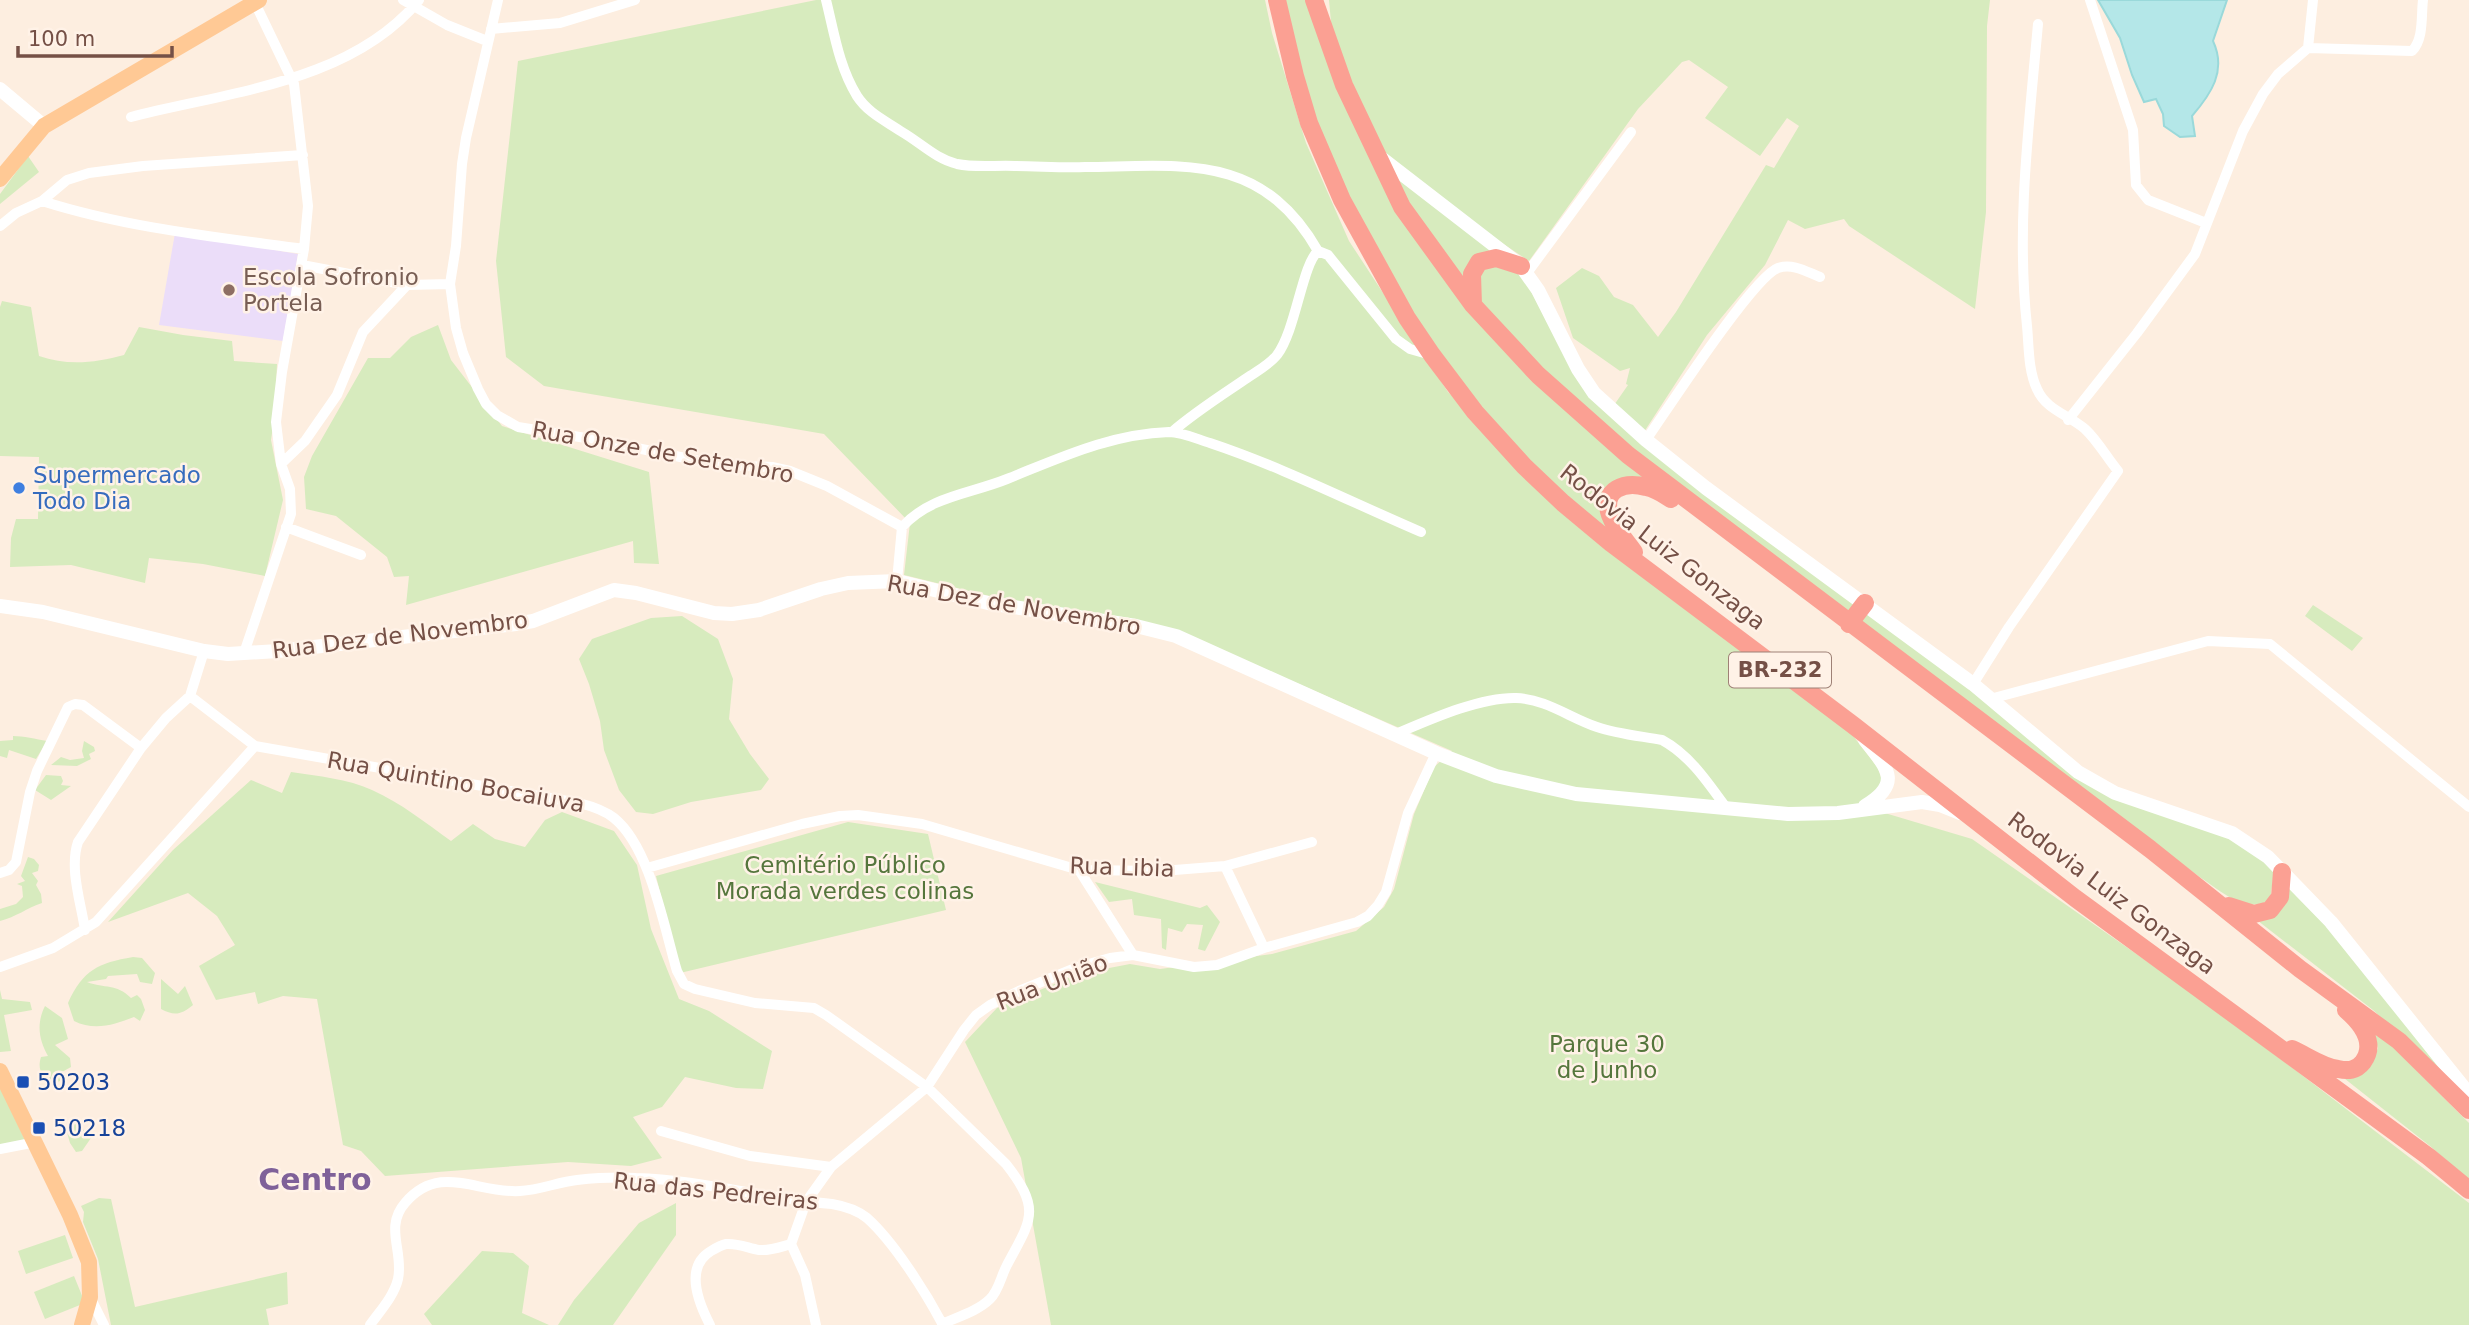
<svg xmlns="http://www.w3.org/2000/svg" width="2469" height="1325" viewBox="0 0 2469 1325" font-family="'DejaVu Sans',sans-serif">
<style>
.education{fill:#ebddf9}
.green{fill:#d7ebbe}
.water{fill:#b4e7e8;stroke:#9ad9da;stroke-width:2}
.lines{fill:none;stroke-linecap:round;stroke-linejoin:round}
.street{stroke:#fff;stroke-width:10}
.secondary{stroke:#fff;stroke-width:14}
.primary{stroke:#ffc995;stroke-width:16}
.highway{stroke:#fba093;stroke-width:18}
.education-dot{fill:#8d6e63;stroke:#fff2e7;stroke-width:2.5}
.shop-dot{fill:#3f7fe0;stroke:#fff2e7;stroke-width:2.5}
.transit-dot{fill:#1a4fb4;stroke:#fff2e7;stroke-width:2.5}
.labels{text-anchor:middle;dominant-baseline:central;stroke-width:5;stroke-linejoin:round;paint-order:stroke}
.shield{fill:#fff2e7;stroke:#9e8176;stroke-width:2}
.shield-label{font-size:21px;font-weight:bold;fill:#755046}
.education-label{font-size:23px;fill:#785e54;stroke:#fff2e7;text-anchor:start}
.street-label{font-size:23px;fill:#755046;stroke:#fff2e7}
.shop-label{font-size:23px;fill:#366cbe;stroke:#fff2e7;text-anchor:start}
.park-label{font-size:23px;fill:#55763c;stroke:#fff2e7}
.transit-label{font-size:23px;fill:#164399;stroke:#fff2e7;text-anchor:start}
.district-label{font-size:30px;font-weight:bold;fill:#7f6199;stroke:#fff2e7}
</style>
<rect width="100%" height="100%" fill="#fdeee0"/>
<path class="education" d="M175,233L298,254L283,341L159,325Z"/>
<path class="green" d="M816,0H1265L1272,33L1306,143L1349,241L1448,392L1666,595L1847,728L1878,768L1882,780L1878,793L1858,805L1972,839L2165,974L2290,1066L2469,1203V1325H1051L1021,1158L965,1042L997,1008L1078,974L1130,964L1160,969L1272,954L1356,931L1384,907L1394,889L1414,814L1434,767L1452,751L1237,657L904,575L910,523L824,434L544,386L506,357L496,261L518,61Z
M1280,0H1317L1332,33L1329,0H1990L1987,26L1986,212L1975,309L1849,226L1844,219L1805,229L1788,220L1765,265L1707,335L1644,432L1612,408L1628,385L1626,384L1630,368L1620,371L1573,338L1556,288L1582,268L1599,276L1614,297L1633,305L1658,337L1676,312L1766,165L1774,168L1799,126L1787,118L1760,156L1705,118L1728,87L1689,60L1682,62L1638,109L1529,261L1443,204L1379,154L1472,308L1655,486L1607,492L1621,546L1512,450L1422,349L1320,141Z
M28,156L39,172L0,204V194Z
M1384,162L1511,260L1478,257L1471,299L1402,204Z
M1480,261L1520,270L1578,381L1970,684L2058,760L2176,816L2252,848L2274,872L2270,900C2244,914 2223,892 2201,878L1622,449L1477,304Z
M2,301L31,307L39,356C67,366 95,363 124,355L139,327L183,335L232,341L234,361L277,364L275,413L271,440L283,500L265,576L203,564L149,558L145,583L71,565L10,567L11,538L16,519H38L39,457L0,456V307Z
M438,325L451,360L502,426L649,472L659,564L634,563L633,541L406,605L409,576L394,577L387,557L336,516L306,509L304,477L312,456L368,358H390L411,337Z
M2313,605L2363,638L2352,651L2305,616Z
M682,616L718,639L733,679L729,719L750,754L769,779L761,790L691,802L653,814L636,812L619,790L604,750L600,721L589,684L579,659L592,639L651,618Z
M13,736C23,736 36,739 47,741L36,759L9,750L7,758L0,756V741L13,740Z
M84,741L94,747L95,751L89,754L91,759L77,766L51,765L61,757L70,760L84,758L82,751Z
M291,772C318,776 348,779 372,790C401,803 426,823 451,841L473,824L495,839L525,847L545,820L562,812L614,831L637,865L651,929L679,999L709,1011L772,1051L763,1089L736,1088L685,1077L662,1107L633,1117L662,1158L631,1166L568,1162L385,1176L361,1151L343,1145L317,999L283,996L258,1004L255,992L216,1000L199,966L235,945L217,916L188,893L108,922L173,850L251,780L282,793Z
M46,775L61,776L63,781L61,785L71,786L51,800L35,790Z
M848,822L928,834L946,910L680,973L656,876Z
M28,857L34,859L39,865L38,871L32,873L38,881L36,885L41,894L42,903C27,908 16,917 0,921V909L16,904L23,897L22,886L17,884L25,881L21,876Z
M2285,881L2323,919L2453,1084L2373,1010L2253,917Z
M1095,882L1200,908L1207,905L1220,922L1205,951L1198,949L1203,925L1187,924L1182,932L1168,928L1166,950L1162,948L1161,919L1134,915L1132,899L1109,902Z
M133,957L142,958L155,973L152,984L140,982L137,974L108,976L106,979L87,982C105,989 116,983 131,998L137,995L141,999L145,1010L140,1021L134,1017C114,1025 94,1031 74,1021L68,1003C83,970 98,963 133,957Z
M161,979L178,994L185,986L193,1005C181,1015 174,1016 161,1009Z
M0,990L2,999L30,1002L32,1010L4,1015L11,1051L0,1052Z
M45,1006L62,1018L68,1039L55,1045L70,1058L71,1067L62,1072L60,1081L51,1084C42,1075 37,1070 41,1057L48,1056C39,1040 36,1024 45,1006Z
M2372,1026L2469,1123V1180L2430,1146L2335,1071L2372,1064L2378,1048Z
M0,1086L25,1140L0,1145Z
M75,1124H78L91,1138L82,1151L76,1152L70,1143L66,1129Z
M99,1198L111,1199L135,1307L287,1272L288,1304L266,1309L269,1325H111L98,1259L83,1222L84,1212L81,1206Z
M676,1203V1235L613,1325H558L574,1300L639,1223Z
M65,1235L73,1258L26,1274L18,1251Z
M482,1251L513,1253L529,1266L522,1313L549,1325H432L424,1314Z
M74,1276L85,1303L45,1319L34,1292Z"/>
<path class="water" d="M2098,0H2227L2213,41C2227,71 2211,94 2192,116L2195,136L2180,137L2164,126L2163,114L2156,99L2144,102L2132,75L2120,38Z"/>
<g class="lines">
<path class="street" d="M403,0L447,25L487,41
M498,0L466,138L462,164L456,246L450,284L456,328L463,353L478,389L486,404L497,415L518,427L598,440L719,465L772,467L790,471L827,486L902,527C930,496 970,494 1007,479C1060,458 1110,434 1169,432C1182,432 1197,439 1210,443C1282,467 1351,502 1421,532
M826,0C834,32 839,67 857,96C868,113 886,121 902,132C921,143 936,159 957,164C976,168 996,165 1015,166C1038,166 1062,168 1085,167C1183,166 1261,152 1318,251
M2090,0L2133,130L2136,185L2148,200L2206,223
M491,29L560,23L635,0
M2308,48L2313,0
M131,117C228,92 352,82 419,0
M42,201L67,180L89,173L143,166L303,155
M0,226L16,213L42,201C127,228 216,237 304,249
M302,265L407,285L450,284
M1527,273L1631,132
M2068,420L2137,333L2195,254L2243,131L2263,94L2278,74L2308,48L2412,51C2424,39 2421,16 2423,0
M1172,432C1195,412 1222,395 1247,378C1257,371 1269,365 1277,355C1296,330 1302,265 1318,251L1328,255L1396,339L1410,349L1431,355
M1646,440C1667,410 1753,277 1778,268C1793,263 1807,272 1820,277
M281,464L305,441L337,395L363,332L407,285
M286,527L361,555
M897,581L902,527
M244,653L291,514L290,489L281,464L276,422L282,372L304,249L308,206L294,84L255,3
M1973,684L2009,627L2118,471C2107,458 2098,441 2085,429C2069,415 2046,410 2037,389C2028,370 2029,346 2027,326C2016,225 2029,125 2038,24
M190,696L255,746L579,803C591,806 604,810 614,818C650,847 664,927 677,971L684,984L695,989L755,1003L814,1008L826,1015L927,1087L1006,1164C1042,1210 1031,1220 1007,1265C1001,1276 999,1290 990,1299C978,1311 957,1317 942,1324
M1990,699L2208,641L2270,644L2469,807
M1396,734C1429,720 1480,697 1516,698C1546,699 1570,718 1597,727C1617,734 1640,736 1662,740C1690,755 1709,784 1727,809
M1225,866L1264,948
M647,868L802,824L840,816L858,815L922,824L1079,870L1162,871L1225,866L1312,842
M1079,870L1133,955
M0,873L9,870L16,862L30,792L37,771L68,707L75,704L83,705L141,748
M85,930C81,903 69,868 78,842L141,748L166,718L190,696L204,651
M0,967L53,948L96,922L255,746
M661,1131L750,1156L831,1167
M0,1149L36,1142
M90,1297L104,1325
M370,1325C380,1311 394,1296 398,1279C404,1252 384,1227 405,1203C440,1162 477,1194 520,1191C540,1190 558,1182 577,1180C596,1178 617,1177 636,1178C702,1180 766,1199 832,1204C844,1206 857,1210 867,1218C894,1242 926,1293 943,1325
M710,1325C698,1302 684,1267 711,1251C716,1248 721,1245 726,1244C738,1243 748,1248 759,1250C770,1251 780,1247 791,1244
M816,1325L805,1275L791,1244L806,1202L831,1167L927,1087L964,1030L976,1015L990,1005L1019,991L1078,967L1110,958L1133,955L1194,967L1217,965L1264,948L1357,922L1368,916L1378,905L1386,892L1408,813L1436,753"/>
<path class="secondary" d="M0,89L44,126
M1380,157L1521,266L1538,290L1578,369L1594,393L1646,440L1706,488L1973,684L2078,772L2115,793L2232,833L2268,857L2331,922L2469,1094
M0,606L43,612L204,651L228,654L278,651L516,624L533,621L614,590L636,593L714,613L732,614L759,610L821,589L848,583L897,581L988,603L1136,626L1176,636L1436,753L1496,776L1576,794L1788,814L1838,813L1922,802L1940,805L1960,813
M1865,740C1887,768 1903,783 1865,806"/>
<path class="primary" d="M0,179L44,126L259,0
M0,1071L70,1215L89,1262L90,1297L82,1325"/>
<path class="highway" d="M1277,0L1295,76L1309,123L1342,200L1407,318L1432,355L1475,412L1524,466L1563,503L1611,543L1853,725L2075,898L2429,1157L2469,1190
M1314,0L1344,85L1402,207L1473,305L1538,375L1628,455L2150,849L2300,969L2399,1041L2469,1110
M1473,305L1472,274L1479,262L1496,258L1521,266
M1634,552C1626,541 1615,529 1610,515C1601,489 1625,481 1646,487C1656,489 1663,494 1671,499
M1849,624L1865,603
M2229,906L2254,914L2270,910L2280,897L2282,872
M2292,1049C2306,1055 2322,1067 2338,1069C2348,1071 2356,1071 2363,1062C2377,1043 2361,1023 2346,1010"/>
</g>
<circle class="education-dot" cx="229" cy="290" r="7"/>
<circle class="shop-dot" cx="19" cy="488" r="7"/>
<g class="transit-dot">
<rect x="16" y="1075" width="14" height="14" rx="3.5"/>
<rect x="32" y="1121" width="14" height="14" rx="3.5"/>
</g>
<g class="labels">
<rect class="shield" x="1729" y="652.5" width="102" height="35" rx="5"/>
<g class="shield-label">
<text x="1780" y="670">BR-232</text>
</g>
<g class="education-label">
<text x="243" y="277">Escola Sofronio<tspan x="243" dy="26">Portela</tspan></text>
</g>
<g class="street-label">
<text transform="translate(663 452) rotate(10)">Rua Onze de Setembro</text>
<text transform="translate(1663 547) rotate(38)">Rodovia Luiz Gonzaga</text>
<text transform="translate(1014 605) rotate(10)">Rua Dez de Novembro</text>
<text transform="translate(400 635) rotate(-7)">Rua Dez de Novembro</text>
<text transform="translate(456 782) rotate(10)">Rua Quintino Bocaiuva</text>
<text transform="translate(1122 867) rotate(2)">Rua Libia</text>
<text transform="translate(2112 893) rotate(37)">Rodovia Luiz Gonzaga</text>
<text transform="translate(1052 982) rotate(-21)">Rua União</text>
<text transform="translate(716 1191) rotate(6)">Rua das Pedreiras</text>
</g>
<g class="shop-label">
<text x="33" y="475">Supermercado<tspan x="33" dy="26">Todo Dia</tspan></text>
</g>
<g class="park-label">
<text x="845" y="865">Cemitério Público<tspan x="845" dy="26">Morada verdes colinas</tspan></text>
<text x="1607" y="1044">Parque 30<tspan x="1607" dy="26">de Junho</tspan></text>
</g>
<g class="transit-label">
<text x="37" y="1082">50203</text>
<text x="53" y="1128">50218</text>
</g>
<g class="district-label">
<text x="315" y="1179">Centro</text>
</g>
</g>
<path d="M18 46v10h154v-10" fill="none" stroke="#755046" stroke-width="3.5"/>
<text x="28" y="46" font-size="21" fill="#755046" stroke="#fff2e7" stroke-width="5" paint-order="stroke">100 m</text>
</svg>
